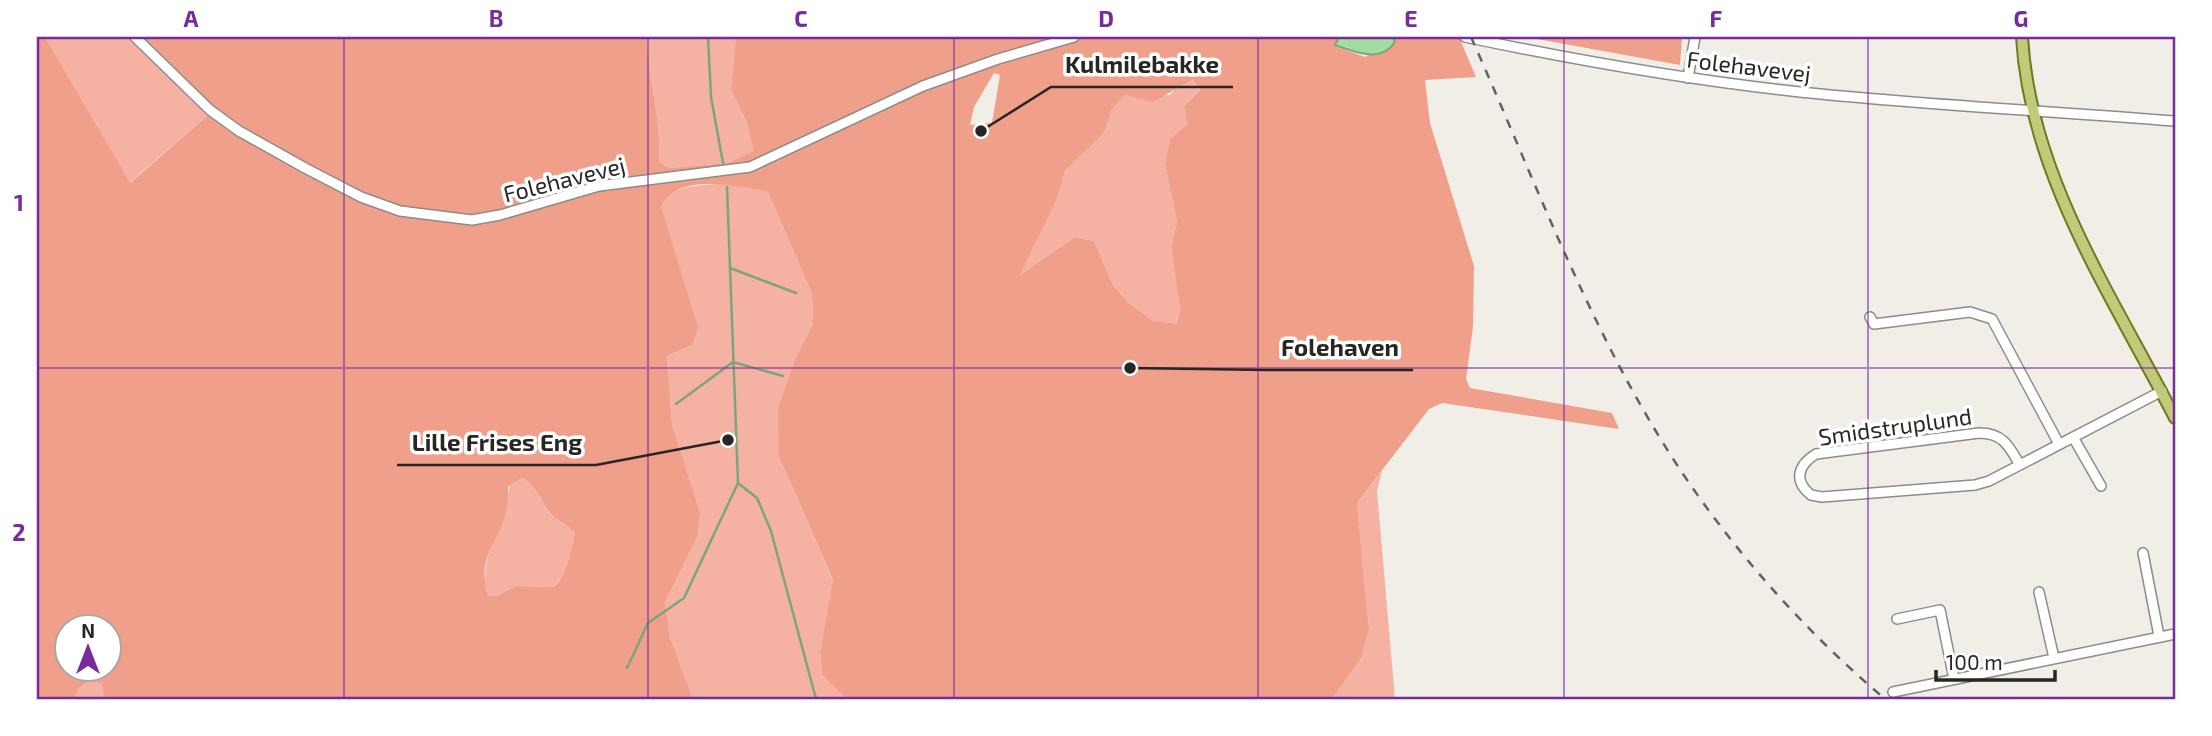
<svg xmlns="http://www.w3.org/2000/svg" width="2212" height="736" viewBox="0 0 2212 736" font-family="'Exo 2',sans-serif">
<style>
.green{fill:#f5b2a2}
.forest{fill:#f09f8b;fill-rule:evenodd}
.water{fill:#a1dca0;stroke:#7ca57b;stroke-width:2}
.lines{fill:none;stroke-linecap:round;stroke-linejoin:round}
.stream{stroke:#7ca57b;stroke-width:2.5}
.minor-casing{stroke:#8e8c86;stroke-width:12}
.major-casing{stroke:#707a20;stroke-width:14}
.minor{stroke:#fff;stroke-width:9}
.major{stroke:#c1ca78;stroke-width:10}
.rail{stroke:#62615d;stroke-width:2.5;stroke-dasharray:9 9;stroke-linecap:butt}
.grid{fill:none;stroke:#772b9d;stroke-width:2;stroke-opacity:0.55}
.labels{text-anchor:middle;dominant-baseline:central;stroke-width:7;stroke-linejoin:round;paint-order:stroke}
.street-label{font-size:23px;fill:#272624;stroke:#fff}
.leader{fill:none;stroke:#272624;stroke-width:2.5}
.callout-dot{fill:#272624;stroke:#fff;stroke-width:2.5}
.callout-label{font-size:24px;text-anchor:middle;font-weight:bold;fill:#272624;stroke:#fff;stroke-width:7;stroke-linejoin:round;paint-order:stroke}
.neatline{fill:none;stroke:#772b9d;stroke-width:2.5}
.grid-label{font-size:23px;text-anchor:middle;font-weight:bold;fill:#772b9d}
</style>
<rect width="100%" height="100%" fill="#f0eee7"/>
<path class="green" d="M45,37H127L208,115L129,183Z
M647,37H736L731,89L747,123L755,151L728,163L669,168L659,162C662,121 648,79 647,37Z
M1193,78L1200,88L1184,107L1187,124L1170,139L1165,164L1177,222L1171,247L1180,310L1175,325L1153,321L1129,303L1113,285L1094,241L1075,237L1018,277L1058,197L1065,171L1104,133L1112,109L1125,95H1170L1178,85Z
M726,183L768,192L812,294L813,324L796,357L779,457L833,581L820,651L822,675L846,699H693L670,637L665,602L698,535L700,512L672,424L667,356L691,345L661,206C672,183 703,186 726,183Z
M1382,471L1377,491L1395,699H1332L1362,657L1369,629L1357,503Z
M522,476C538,486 540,504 553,516C560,522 568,525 575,532C571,548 567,577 554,587L516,586L497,596L488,597C479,566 492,546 504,518C511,503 502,482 522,476Z
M88,681L101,683L105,699H75L79,688Z"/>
<path class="forest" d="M37,37H45L130,183L208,115L127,37H647C648,79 662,121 659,162L669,168L728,163L754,151L747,123L731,89L736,37H1339L1335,46L1365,57L1395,41L1392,37H1459L1476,77L1425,80L1430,123L1474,266L1473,327L1466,379L1470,388L1612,413L1619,429L1442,403L1429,409L1357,503L1369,629L1362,657L1332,699H846L822,675L820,651L833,580L779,457L778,409L796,357L813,324L812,294L768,192C739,186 677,172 661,207L698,328L692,345L667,356L672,424L700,512L698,535L665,602L670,637L693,699H105L101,683L88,681L79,688L75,699H37ZM994,73L1000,75L992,123L970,125L974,107ZM1193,79L1200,89L1184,107L1187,124L1170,139L1165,164L1177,222L1171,247L1180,310L1176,324L1153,321L1129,303L1113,285L1094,241L1075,237L1019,276L1058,197L1065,171L1104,133L1112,109L1125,95L1153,102ZM522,477C538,486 540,503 553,516C560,522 568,525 575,533C571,548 567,577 554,587L516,586L497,596H488C477,559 495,547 505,516C508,507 508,496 508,487ZM66,628H108V670H66Z
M1526,37L1682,38L1680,65Z"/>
<path class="water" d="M1339,37H1392L1395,41C1383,64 1354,52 1335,45Z"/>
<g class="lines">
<path class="stream" d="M708,37L711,97L723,163
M730,268L796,293
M676,404L733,362L783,376
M738,483L757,498L771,531L816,699
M627,668L648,623L684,598L738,483L727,187"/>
<defs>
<path id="minor" d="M135,37L210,110L239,131L305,168L361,197L400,211L472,220L500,215L599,186L750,167L923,86L998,59L1074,37
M1465,37C1575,60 1687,80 1800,92C1925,105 2050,111 2175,121
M1688,78L1695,37
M1870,317L1874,324L1970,312L1992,319L2059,444
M2073,437L2101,486
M2020,465C2009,446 2003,433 1979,433L1816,454C1798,465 1793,481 1811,495L1822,497L1975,485L1989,481L2162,391
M2143,553L2159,636
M2039,592L2054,658
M1897,619L1940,610L1954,679
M1893,692L2175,634"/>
<path id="major" d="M2022,37C2030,176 2113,297 2175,418"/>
</defs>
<use href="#minor" class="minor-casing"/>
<use href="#major" class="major-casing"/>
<use href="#minor" class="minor"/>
<use href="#major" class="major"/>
<path class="rail" d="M1471,37C1536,182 1592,337 1681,471C1738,556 1807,633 1885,699"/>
</g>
<path class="grid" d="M344,37V699M648,37V699M954,37V699M1258,37V699M1564,37V699M1868,37V699M37,368H2175"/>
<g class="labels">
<g class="street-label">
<text transform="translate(1749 66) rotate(7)">Folehavevej</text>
<text transform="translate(564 179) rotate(-14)">Folehavevej</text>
<text transform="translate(1895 426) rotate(-8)">Smidstruplund</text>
</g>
</g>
<path class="leader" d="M981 131L1051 87H1233M1130 368L1267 370H1413M728 440L596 465H397"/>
<g class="callout-dot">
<circle cx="981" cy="131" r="7"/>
<circle cx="1130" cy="368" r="7"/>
<circle cx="728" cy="440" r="7"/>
</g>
<g class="callout-label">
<text x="1142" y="73">Kulmilebakke</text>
<text x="1340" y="356">Folehaven</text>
<text x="497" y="451">Lille Frises Eng</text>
</g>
<rect width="2212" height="736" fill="none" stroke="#ffffff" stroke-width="77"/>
<g transform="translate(88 648)"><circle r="33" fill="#ffffff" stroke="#a9a8a7" stroke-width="2"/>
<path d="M0-5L12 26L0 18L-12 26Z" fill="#772b9d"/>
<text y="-10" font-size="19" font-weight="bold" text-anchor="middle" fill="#272624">N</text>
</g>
<path d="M1936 670v10h119v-10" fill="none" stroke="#272624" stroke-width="3.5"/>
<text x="1946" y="670" font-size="21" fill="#272624" stroke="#ffffff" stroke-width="5" paint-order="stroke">100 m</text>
<rect x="38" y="38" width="2136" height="660" class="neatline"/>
<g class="grid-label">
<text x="191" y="27">A</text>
<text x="496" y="27">B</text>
<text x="801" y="27">C</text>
<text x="1106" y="27">D</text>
<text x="1411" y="27">E</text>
<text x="1716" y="27">F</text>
<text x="2021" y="27">G</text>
<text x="19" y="211">1</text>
<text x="19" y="541">2</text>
</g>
</svg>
